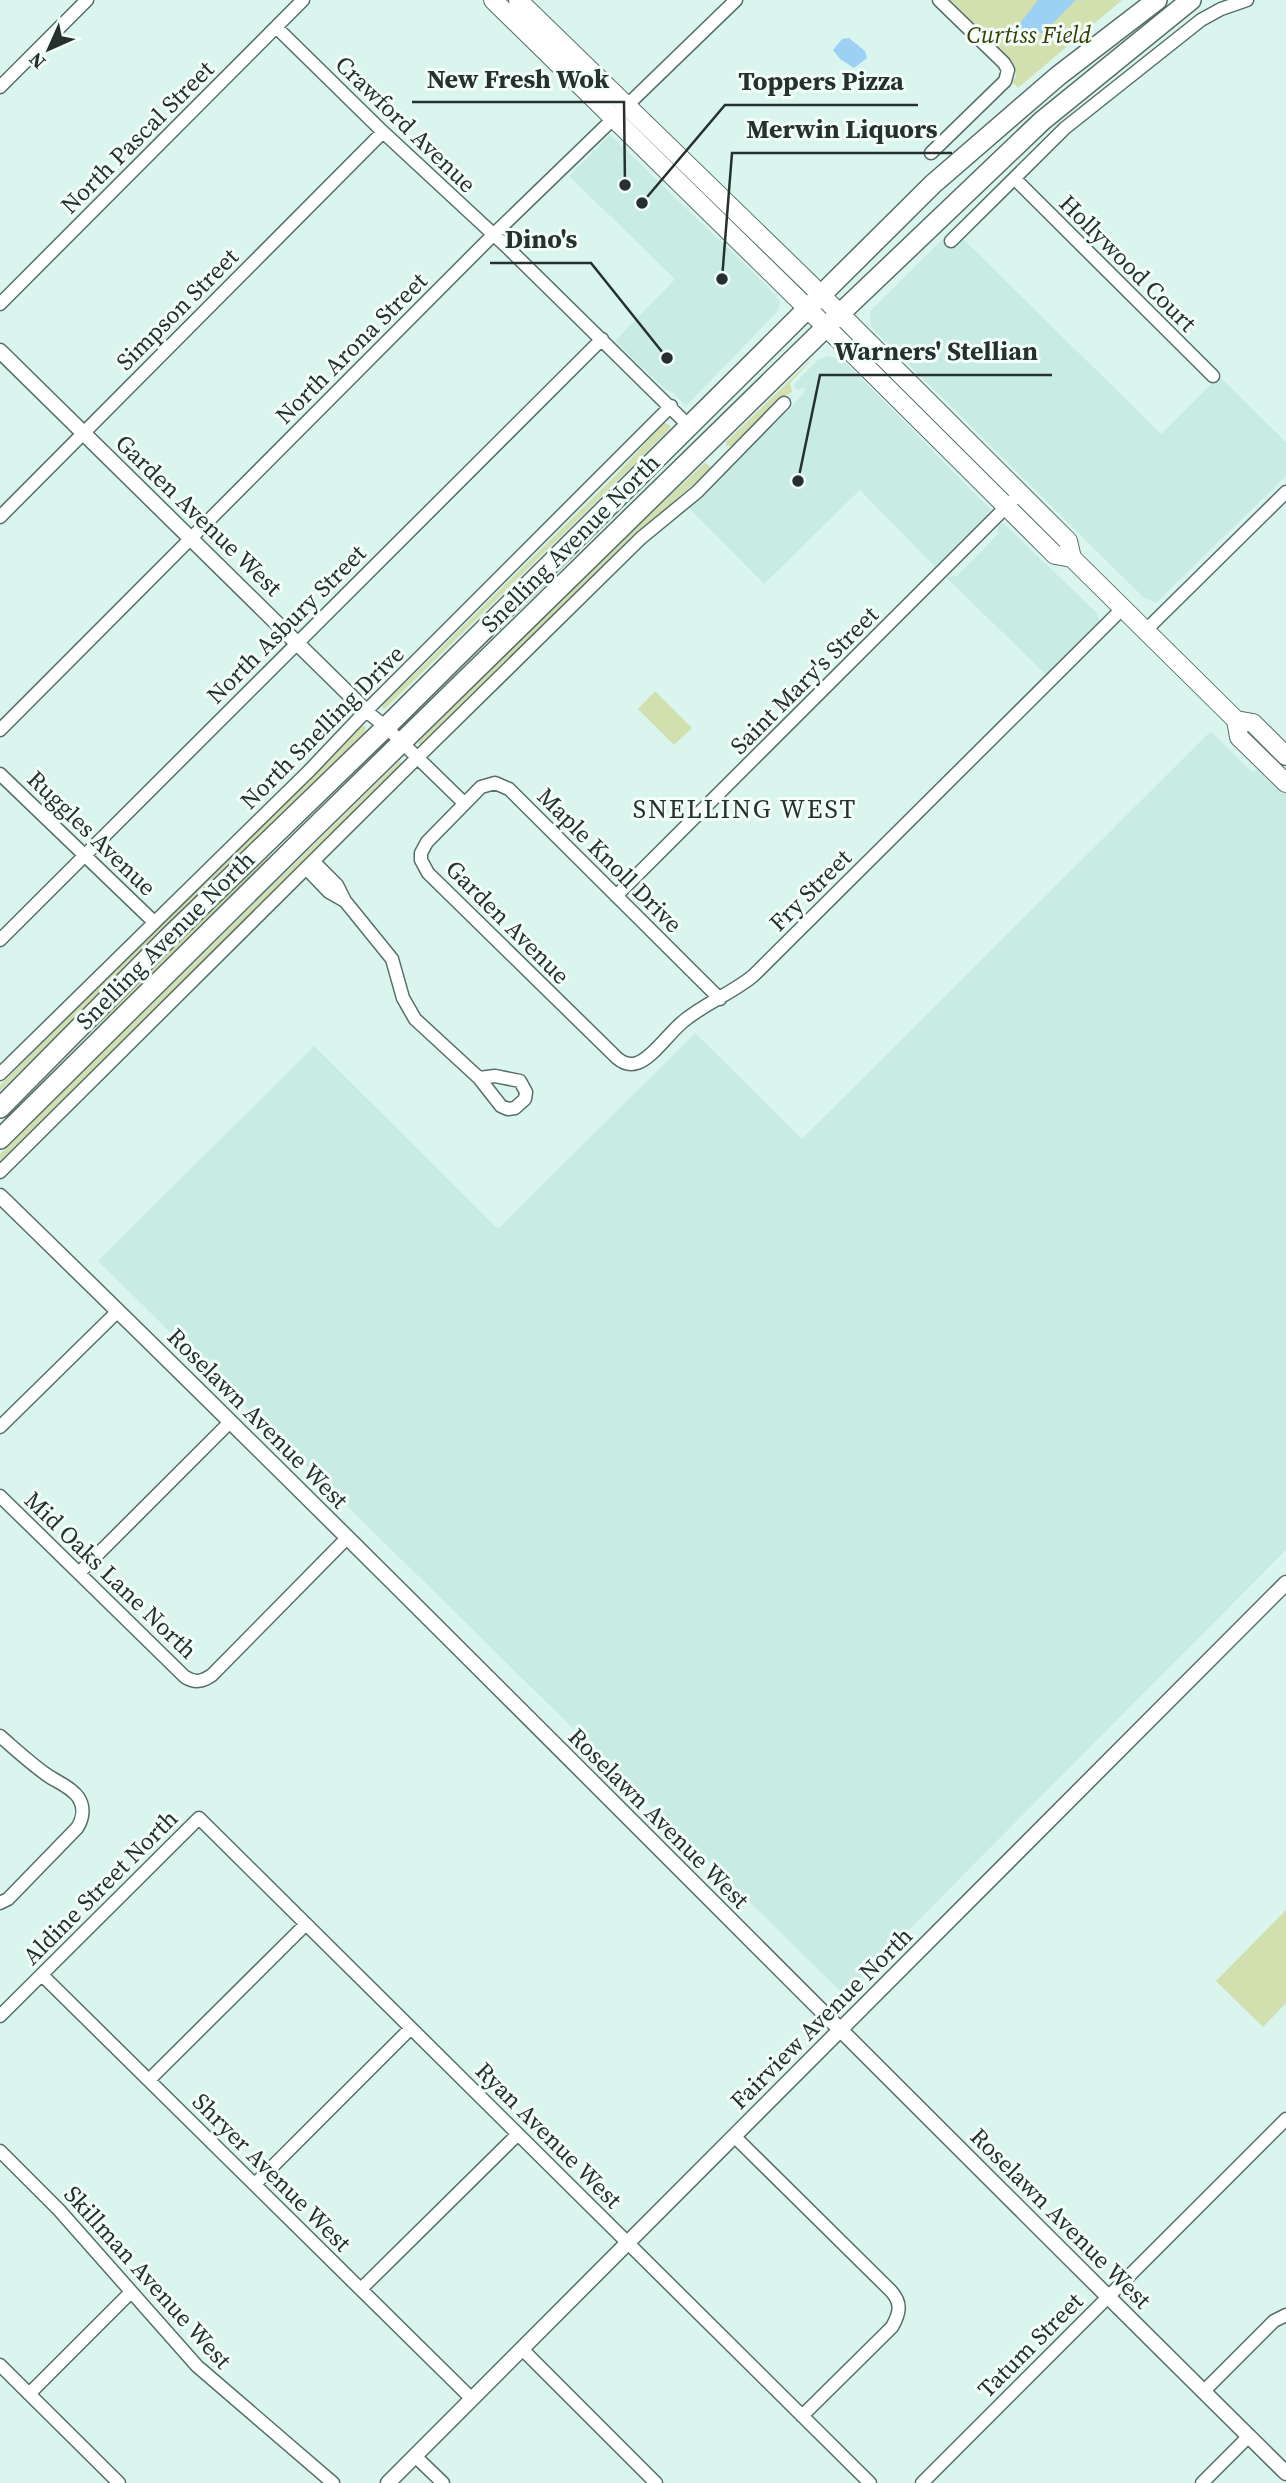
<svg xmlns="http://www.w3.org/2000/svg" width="1286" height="2483" viewBox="0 0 1286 2483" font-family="'Source Serif 4',serif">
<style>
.built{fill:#c8ece3}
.green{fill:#d2dfae}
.water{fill:#9cd1f4}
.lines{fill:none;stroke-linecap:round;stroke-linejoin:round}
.minor-casing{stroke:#576f6a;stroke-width:15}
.tertiary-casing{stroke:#576f6a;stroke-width:17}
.secondary-casing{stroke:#576f6a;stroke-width:20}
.primary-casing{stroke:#576f6a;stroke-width:22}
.minor{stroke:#fff;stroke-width:12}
.tertiary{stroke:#fff;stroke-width:14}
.secondary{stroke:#fff;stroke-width:18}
.primary{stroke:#fff;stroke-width:19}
.labels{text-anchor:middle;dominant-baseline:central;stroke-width:6;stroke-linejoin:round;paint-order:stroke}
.park-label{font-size:24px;font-style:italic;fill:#364000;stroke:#f3fefb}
.street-label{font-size:24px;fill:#26302e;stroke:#f3fefb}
.neighbourhood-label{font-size:26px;letter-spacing:2px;fill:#26302e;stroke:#f3fefb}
.leader{fill:none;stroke:#26302e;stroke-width:2.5}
.callout-dot{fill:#26302e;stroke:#f3fefb;stroke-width:2.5}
.callout-label{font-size:26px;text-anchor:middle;font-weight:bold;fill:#26302e;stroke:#f3fefb;stroke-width:6;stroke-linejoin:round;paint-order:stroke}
</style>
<rect width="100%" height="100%" fill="#daf5ee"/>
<path class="built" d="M610,135L764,283L780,301L778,311L686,406L671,391L666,390L615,341L675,279L569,176Z
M953,229L1161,434L1219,376L1286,442V476L1156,603L1143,597L1136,590L871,327L870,311Z
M827,356L842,359L991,510L975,532L937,569L860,490L764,584L688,507L790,409L805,391L804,388L796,390L794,384L818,360Z
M1003,523L1097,613L1100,621L1046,675L946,577L957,576L998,534L997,527Z
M1211,731L1253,773L1286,742V1550L844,1995L98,1261L314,1046L498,1229L695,1033L802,1139Z"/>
<path class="green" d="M947,0H1122L1018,88L1012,82L1016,76L1015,66Z
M817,354L790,383L792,392L786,395L733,446H726V442Z
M664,423L670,425V429L386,708L383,709L382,705L429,660L616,475Z
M705,463L710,466V470L632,537L421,744H418V740L587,572Z
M655,691L692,728L674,745L638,709Z
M362,726L366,727L365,732L0,1091V1085Z
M399,761L402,763L0,1164V1154Z
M266,855L269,858L230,903L92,1039L89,1036L129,990Z
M1286,1910V2003L1263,2027L1216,1981Z"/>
<path class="water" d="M1038,0H1076L1043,33L1019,35L1014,31Z
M849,38L865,51L867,58L854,68L840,59L833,50L842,39Z"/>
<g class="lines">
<defs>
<path id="minor" d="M276,27L383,132L506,246L689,426
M0,87L87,0
M931,153L1005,81L1008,70L1004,63L939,0
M1015,179L1213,376
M951,241L1065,128L1201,20L1221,9L1247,0
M0,304L303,0
M0,517L383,132
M1146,630L1286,492
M366,711L386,727L464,803
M0,730L493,235L736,0
M0,774L154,922
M313,861L337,885L345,901L392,959L403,998L415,1019L479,1078L501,1106L508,1109L515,1108L525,1099L526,1092L520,1081L495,1076L479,1078
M306,868L329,892L345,901
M616,896L1020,493
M0,940L602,339
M720,999L509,789L495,783L481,787L427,842L421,853V860L428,873L617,1058C623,1063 629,1066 637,1063C652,1059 671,1030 685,1020C706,1003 732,993 753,976L1123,608
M0,1074L309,771L366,711L671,406
M0,1172L417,758L641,538L697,492L784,403
M0,1427L118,1311
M0,1496L185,1677C195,1683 202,1682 212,1675L346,1539
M79,1573L230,1422
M0,1736C15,1749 30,1763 47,1775C57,1782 71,1787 78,1797C85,1807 83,1819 77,1828L8,1899L0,1903
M42,1975L472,2399
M0,2016L199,1818L870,2483
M149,2080L306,1924
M735,2137L891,2291C902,2303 900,2313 892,2327L802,2416
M0,2151L59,2210L197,2366L333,2483
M255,2184L411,2028
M361,2289L518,2134
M522,2349L656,2483
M0,2365L119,2483
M1204,2391L1274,2321L1286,2315
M29,2394L130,2293
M415,2456L443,2483
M922,2483L1286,2119
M1202,2483L1249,2436"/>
<path id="tertiary" d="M0,351L366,711
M0,1196C433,1617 856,2049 1286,2473
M388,2483L1286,1583"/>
<path id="secondary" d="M493,0L807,308L1055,555L1072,558
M518,0L806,280L1068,541L1072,558L1236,720L1253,723L1286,756
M1236,720L1239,737L1286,783"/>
<path id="primary" d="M0,1108L169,937L386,727L933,184L1058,76L1157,0
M0,1139L305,837L826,327L1042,121L1191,0"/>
</defs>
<use href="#minor" class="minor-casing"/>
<use href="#tertiary" class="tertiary-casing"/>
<use href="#secondary" class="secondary-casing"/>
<use href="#primary" class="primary-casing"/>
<use href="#minor" class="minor"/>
<use href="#tertiary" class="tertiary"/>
<use href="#secondary" class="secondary"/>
<use href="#primary" class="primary"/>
</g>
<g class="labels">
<g class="park-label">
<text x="1029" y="34">Curtiss Field</text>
</g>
<g class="street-label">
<text transform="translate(406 124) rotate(44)">Crawford Avenue</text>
<text transform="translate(137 137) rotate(-45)">North Pascal Street</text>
<text transform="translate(1128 263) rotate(45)">Hollywood Court</text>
<text transform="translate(177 309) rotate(-45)">Simpson Street</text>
<text transform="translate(351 348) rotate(-45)">North Arona Street</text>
<text transform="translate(199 515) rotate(44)">Garden Avenue West</text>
<text transform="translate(570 543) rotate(-45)">Snelling Avenue North</text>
<text transform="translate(286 624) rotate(-45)">North Asbury Street</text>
<text transform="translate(804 680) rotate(-45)">Saint Mary's Street</text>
<text transform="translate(322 727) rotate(-45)">North Snelling Drive</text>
<text transform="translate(92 833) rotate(44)">Ruggles Avenue</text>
<text transform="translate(610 860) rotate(45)">Maple Knoll Drive</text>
<text transform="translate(810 890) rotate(-45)">Fry Street</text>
<text transform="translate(508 922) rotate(45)">Garden Avenue</text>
<text transform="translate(165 940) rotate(-45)">Snelling Avenue North</text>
<text transform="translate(258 1418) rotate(45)">Roselawn Avenue West</text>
<text transform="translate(111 1575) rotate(44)">Mid Oaks Lane North</text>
<text transform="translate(659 1818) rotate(45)">Roselawn Avenue West</text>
<text transform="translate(100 1887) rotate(-45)">Aldine Street North</text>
<text transform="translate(821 2018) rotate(-45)">Fairview Avenue North</text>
<text transform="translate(549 2135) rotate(45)">Ryan Avenue West</text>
<text transform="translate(272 2172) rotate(45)">Shryer Avenue West</text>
<text transform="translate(1061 2218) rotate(45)">Roselawn Avenue West</text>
<text transform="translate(148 2277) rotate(48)">Skillman Avenue West</text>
<text transform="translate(1030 2345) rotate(-45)">Tatum Street</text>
</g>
<g class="neighbourhood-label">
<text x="745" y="809">SNELLING WEST</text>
</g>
</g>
<path class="leader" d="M625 185L624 102H412M642 203L725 105H918M722 279L732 153H952M667 358L591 263H490M798 481L820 375H1052"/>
<g class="callout-dot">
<circle cx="625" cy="185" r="7"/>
<circle cx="642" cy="203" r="7"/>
<circle cx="722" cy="279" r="7"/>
<circle cx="667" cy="358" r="7"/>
<circle cx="798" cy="481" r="7"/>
</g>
<g class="callout-label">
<text x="518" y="88">New Fresh Wok</text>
<text x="821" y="90">Toppers Pizza</text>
<text x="842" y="138">Merwin Liquors</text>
<text x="541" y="248">Dino's</text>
<text x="936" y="360">Warners' Stellian</text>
</g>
<g transform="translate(49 49) rotate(225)" stroke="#f3fefb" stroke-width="5" paint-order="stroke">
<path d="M0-5L12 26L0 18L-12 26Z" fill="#26302e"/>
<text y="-10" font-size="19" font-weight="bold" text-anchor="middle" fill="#26302e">N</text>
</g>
</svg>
